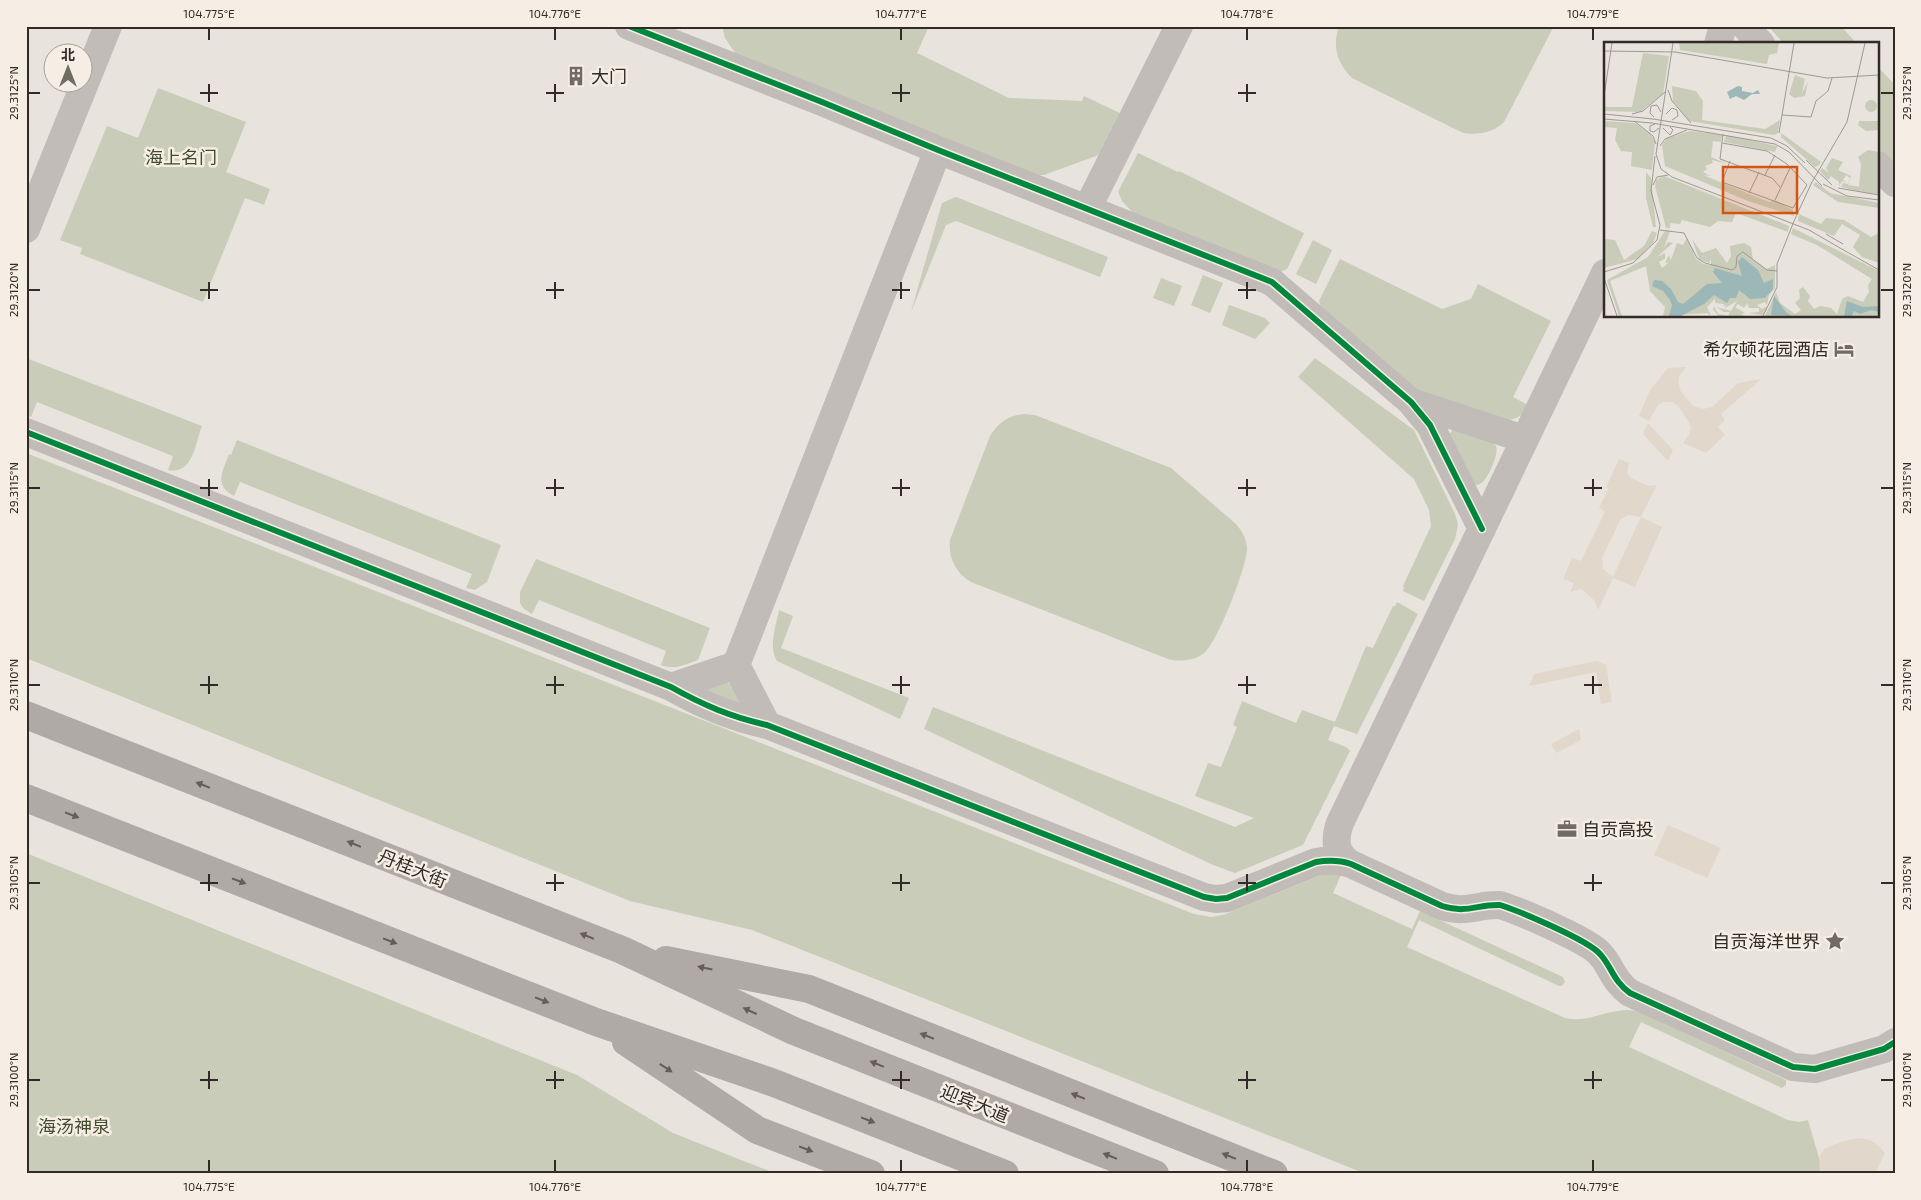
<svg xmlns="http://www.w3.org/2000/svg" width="1921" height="1200" viewBox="0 0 1921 1200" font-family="'Exo 2','Noto Sans SC',sans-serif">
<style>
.green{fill:#c9ccb8}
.plaza{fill:#e2d7cb;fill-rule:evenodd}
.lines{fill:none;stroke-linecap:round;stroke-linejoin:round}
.minor{stroke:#c1bcb7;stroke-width:28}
.major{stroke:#b0aaa6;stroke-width:28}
.cycleway-casing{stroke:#f6eee4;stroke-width:9}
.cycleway{stroke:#00873e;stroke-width:6}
.oneway{fill:#645d59}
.ticks{fill:none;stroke:#312a26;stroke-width:2}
.labels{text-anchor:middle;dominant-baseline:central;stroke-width:5;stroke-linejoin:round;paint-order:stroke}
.poi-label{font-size:18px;fill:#312a26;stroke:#f6eee4;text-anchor:start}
.park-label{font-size:18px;fill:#404c2d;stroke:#f6eee4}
.street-label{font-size:18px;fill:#312a26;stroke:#f6eee4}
.inset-road{fill:none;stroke:#9f9994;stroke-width:1}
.view{fill:#d6540f;fill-opacity:0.15;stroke:#d6540f;stroke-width:2.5}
.inset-edge{fill:none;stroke:#312a26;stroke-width:2.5}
.neatline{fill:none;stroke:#312a26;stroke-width:2}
.ticks-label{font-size:12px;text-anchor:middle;fill:#312a26}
</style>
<rect width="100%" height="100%" fill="#e8e3dd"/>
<path class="green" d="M722,26H929L917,53L1009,98L1082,101L1084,96L1122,114L1102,152L1096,156L1044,175H1034L738,57L725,38Z
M1339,26H1554L1504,122C1493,133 1478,135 1463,133L1352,78C1337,63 1332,47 1339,26Z
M1768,26H1841L1857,44H1784Z
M1877,66L1895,85V169L1877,149Z
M158,88L246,122L226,172L270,189L264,205L245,198L203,302L80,254L82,248L60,240L107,126L138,138Z
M1138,153L1178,172L1179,171L1304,233L1287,269L1280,272L1132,212L1122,201L1118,192Z
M956,197L1108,257L1100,277L956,221L946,225L911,312L942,203Z
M1313,240L1332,250L1316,284L1296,274Z
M1340,259L1442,309L1471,299L1478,284L1551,321L1513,397L1530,406C1523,414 1517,420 1505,420L1425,396L1321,307L1319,301Z
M1203,275L1223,283L1210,313L1191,305Z
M1161,278L1182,286L1174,306L1153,298Z
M1229,305L1265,318L1270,323L1255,339L1222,325Z
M26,358L202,426C195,442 194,475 168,470L173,456L37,402L31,417L26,415Z
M1315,358L1414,430L1455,514L1458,524L1455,539L1424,601L1403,591L1404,587L1403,586L1431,526L1429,510L1414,479L1298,377Z
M1024,414L1035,415L1171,468L1236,524C1242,531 1246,538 1247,548C1248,564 1217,644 1204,653C1194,661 1180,662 1168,659L971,582C956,573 948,558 950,540L990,436C998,423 1009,415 1024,414Z
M1453,429L1492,442L1496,446C1499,454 1489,476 1483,482C1480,484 1478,485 1475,485L1447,438Z
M237,440L501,545L487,582L475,590L466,588L472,574L240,482L234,496C213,485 223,471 229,454L231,455Z
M26,453L1194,914L1211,917L1223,915L1324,874L1331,873L1341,875L1333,893L1412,929L1420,911L1563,977L1565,982L1562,986H1559L1419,920L1407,947L1565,1018C1590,1024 1612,1006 1637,1011L1786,1080V1085L1782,1088L1641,1022L1629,1047L1788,1120L1799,1122L1808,1120L1819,1158L1859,1174H1366L752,930L630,901L26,658Z
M536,559L710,628L698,660C685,665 675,670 661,665L666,651L539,600L532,614L523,608L520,603V592Z
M1397,602L1418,614L1357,734L1334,726L1328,740L1346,747L1350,751L1303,845L1235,873L1213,865L924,729L933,707L1235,827L1254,818L1195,796L1208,763L1221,767L1237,727L1233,725L1242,701L1296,723L1302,710L1335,722L1366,646L1373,648L1393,606H1395Z
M779,610L793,616L781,648L909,698L900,719L777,661C768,647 776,626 779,610Z
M727,682L733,686L741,704L706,695L707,689Z
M26,853L577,1075L673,1133L777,1174H26Z"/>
<path class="plaza" d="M1686,367L1679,376L1678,382L1681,392L1693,406L1703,409L1712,407L1738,383L1761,379L1721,414L1725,420L1718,427L1725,435L1706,453L1683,443L1689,435L1691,428L1689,422L1678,406L1673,402H1663L1658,405L1649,421L1639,416L1650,390L1668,368Z
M1648,423L1673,450L1668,461L1643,434Z
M1619,459L1629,463L1627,473L1631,478L1649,486L1657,485L1641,517L1662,527L1635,587L1613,578L1598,610L1595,601L1581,589L1570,592L1574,583L1563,579L1572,558L1581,561L1605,512L1599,508L1609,488L1606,487ZM1628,515L1641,517L1613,577L1603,569L1602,558L1620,520Z
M1596,661L1606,665L1612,702L1601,704L1596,672L1529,686L1534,674Z
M1579,729L1581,740L1556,753L1551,744Z
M1668,825L1721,848L1707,878L1654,855Z
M1859,1138L1870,1140L1879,1146L1885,1153L1875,1174H1820L1819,1158L1824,1149L1841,1142Z"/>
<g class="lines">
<path class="minor" d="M629,26L822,102L938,150L1272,282L1411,402L1430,425L1482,529
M1745,26L1761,44
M1718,44L1723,26
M1877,165L1895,183
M1087,209L1179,26
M26,229L108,26
M1411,402L1524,439
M26,432L671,687C703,705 731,717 767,725L1204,897L1216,899L1227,898L1316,862C1329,860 1339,860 1351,864L1442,906C1468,914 1477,904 1500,905C1519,911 1588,940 1600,954C1612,967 1613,981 1630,993L1793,1067L1815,1069L1884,1049L1895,1042
M736,665L767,725
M671,687L736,665L938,150
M1351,864C1335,854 1334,840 1340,823L1605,273"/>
<path class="major" d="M26,715L622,950L794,1031L1155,1174
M26,798L596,1022L774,1083L1005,1174
M666,960L809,989L1274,1174
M626,1042L757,1130L871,1174"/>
<defs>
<path id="cycleway" d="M629,26L822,102L938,150L1272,282L1411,402L1430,425L1482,529
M26,432L671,687C703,705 731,717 767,725L1204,897L1216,899L1227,898L1316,862C1329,860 1339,860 1351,864L1442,906C1468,914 1477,904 1500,905C1519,911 1588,940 1600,954C1612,967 1613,981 1630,993L1793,1067L1815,1069L1884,1049L1895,1042"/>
</defs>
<use href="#cycleway" class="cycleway-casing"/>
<use href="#cycleway" class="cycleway"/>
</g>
<defs><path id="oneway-solid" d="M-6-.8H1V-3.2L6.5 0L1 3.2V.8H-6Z" transform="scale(1.25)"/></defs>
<g class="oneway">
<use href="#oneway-solid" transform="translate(203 785) rotate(-158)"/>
<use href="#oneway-solid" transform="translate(72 815) rotate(21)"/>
<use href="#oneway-solid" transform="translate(354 844) rotate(-158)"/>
<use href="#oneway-solid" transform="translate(239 881) rotate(21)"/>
<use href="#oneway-solid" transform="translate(587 936) rotate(-158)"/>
<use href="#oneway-solid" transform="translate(390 941) rotate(21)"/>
<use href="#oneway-solid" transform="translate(705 968) rotate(-168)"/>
<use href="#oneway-solid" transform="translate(542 1000) rotate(21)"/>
<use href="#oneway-solid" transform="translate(750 1011) rotate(-155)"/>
<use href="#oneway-solid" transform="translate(927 1036) rotate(-158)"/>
<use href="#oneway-solid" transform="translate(877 1064) rotate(-158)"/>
<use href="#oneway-solid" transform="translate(666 1068) rotate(34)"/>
<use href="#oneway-solid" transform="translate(1078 1096) rotate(-158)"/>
<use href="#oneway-solid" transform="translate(868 1120) rotate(21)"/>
<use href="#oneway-solid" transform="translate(806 1149) rotate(21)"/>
<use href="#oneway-solid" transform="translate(1110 1156) rotate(-158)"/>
<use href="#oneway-solid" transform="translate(1229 1156) rotate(-158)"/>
</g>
<path class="ticks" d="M209,28V40M555,28V40M901,28V40M1247,28V40M1593,28V40M209,84V102M555,84V102M901,84V102M1247,84V102M28,93H40M200,93H218M546,93H564M892,93H910M1238,93H1256M1881,93H1894M209,282V299M555,282V299M901,282V299M1247,282V299M28,290H40M200,290H218M546,290H564M892,290H910M1238,290H1256M1881,290H1894M209,479V496M555,479V496M901,479V496M1247,479V496M1593,479V496M28,488H40M200,488H218M546,488H564M892,488H910M1238,488H1256M1584,488H1602M1881,488H1894M209,676V694M555,676V694M901,676V694M1247,676V694M1593,676V694M28,685H40M200,685H218M546,685H564M892,685H910M1238,685H1256M1584,685H1602M1881,685H1894M209,874V891M555,874V891M901,874V891M1247,874V891M1593,874V891M28,883H40M200,883H218M546,883H564M892,883H910M1238,883H1256M1584,883H1602M1881,883H1894M209,1071V1089M555,1071V1089M901,1071V1089M1247,1071V1089M1593,1071V1089M28,1080H40M200,1080H218M546,1080H564M892,1080H910M1238,1080H1256M1584,1080H1602M1881,1080H1894M209,1160V1172M555,1160V1172M901,1160V1172M1247,1160V1172M1593,1160V1172"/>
<defs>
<symbol id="building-bare" viewBox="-9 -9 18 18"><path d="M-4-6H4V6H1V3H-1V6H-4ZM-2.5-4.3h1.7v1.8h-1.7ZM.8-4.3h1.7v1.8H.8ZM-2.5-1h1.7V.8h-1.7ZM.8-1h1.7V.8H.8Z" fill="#716b66" stroke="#f6eee4" stroke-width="2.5" paint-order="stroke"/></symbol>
<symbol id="hotel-bare" viewBox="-9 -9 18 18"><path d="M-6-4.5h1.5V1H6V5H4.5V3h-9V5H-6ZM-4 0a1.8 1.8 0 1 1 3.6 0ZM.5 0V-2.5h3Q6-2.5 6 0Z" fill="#716b66" stroke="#f6eee4" stroke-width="2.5" paint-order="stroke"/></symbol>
<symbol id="office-bare" viewBox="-9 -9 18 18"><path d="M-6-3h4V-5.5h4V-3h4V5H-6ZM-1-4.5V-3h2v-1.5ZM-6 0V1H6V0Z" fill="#716b66" stroke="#f6eee4" stroke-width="2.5" paint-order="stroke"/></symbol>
<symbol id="sight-bare" viewBox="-9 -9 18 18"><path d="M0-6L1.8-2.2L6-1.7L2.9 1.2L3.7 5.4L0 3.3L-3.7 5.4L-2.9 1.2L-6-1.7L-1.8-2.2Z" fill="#716b66" stroke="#f6eee4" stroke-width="2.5" paint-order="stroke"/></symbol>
</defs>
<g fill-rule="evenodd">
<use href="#building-bare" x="562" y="62" width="28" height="28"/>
<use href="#hotel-bare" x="1830" y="335" width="28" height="28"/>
<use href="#office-bare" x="1553" y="815" width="28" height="28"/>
<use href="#sight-bare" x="1821" y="927" width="28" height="28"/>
</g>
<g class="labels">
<g class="poi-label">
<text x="591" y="76">大门</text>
<text x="1829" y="349" text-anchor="end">希尔顿花园酒店</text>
<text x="1582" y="829">自贡高投</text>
<text x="1820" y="941" text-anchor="end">自贡海洋世界</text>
</g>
<g class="park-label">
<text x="181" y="157">海上名门</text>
<text x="74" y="1126">海汤神泉</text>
</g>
<g class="street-label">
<text transform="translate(413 868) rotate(22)">丹桂大街</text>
<text transform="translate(975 1103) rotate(22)">迎宾大道</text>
</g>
</g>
<g transform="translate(1604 42)">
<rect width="275" height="275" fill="#e8e3dd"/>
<path d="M75,1H175L173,11L165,13L163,22L76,8ZM39,11L65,14L59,52L36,70L1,69L0,65H28ZM191,33L201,37L198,51L204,40L201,54L190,56L185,52ZM68,44L92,49L99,59L98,78L161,87L176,78L174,91L170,93L85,79L69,59ZM261 64a6 6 0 1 1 12 0a6 6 0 1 1-12 0ZM0,79L31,81L47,93L51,100L48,128L27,124L28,110L17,109L11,98L13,86L0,85ZM255,79H275V88L262,89L254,83ZM86,89L118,93L117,100L109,99L107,115L123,122L108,118L109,121L101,124L103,127L99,130L106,134L99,133L165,160L171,158L189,168L190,174L144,159L61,124L58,103L63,96ZM177,91L217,120L215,123L211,125L177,95ZM122,93L173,104V105L171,110L120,100ZM264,108L275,110V152L259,151L255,144L257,122L254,115ZM228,116L239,120L234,128L247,134L244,143L256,145L258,150L237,145L239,141L244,142L246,136L242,133L239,138L243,141L238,139L235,144V140L227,134L224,138L216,129L222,120L218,126L225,131L222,126ZM42,130L47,136L52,185H49L42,156ZM60,134L185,184L184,190L132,171L128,180L114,179L106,185L78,178L76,182L66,181V186H62L51,144L52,138ZM212,140L226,151L275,161V166L234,160L209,143ZM195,172L217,182L222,176L240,178L267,195L275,191V221L258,215L249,205L256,193L238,182L230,194L194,179ZM189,186L275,229V274H161L172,250L176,261L191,272L197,268L191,261L196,256L195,248L199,245L206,254L204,259L210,267L216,264L227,266L233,272L238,257L244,254L259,260L265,250L264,243L268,237L213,203L187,192ZM48,189L53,191L49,201L34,217L0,226V197L11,198L20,218L40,204ZM61,189H66L60,206L64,200L69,201L53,215L61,211V217L55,220L58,226L65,220L61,221L65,213L67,218L73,201L79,203L83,196L92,217L100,222L107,223V217L105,221L95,217L88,197L98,211L112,206L123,221L127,214L126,204L140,201L147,205L149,218L163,227L171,223V246L165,253L163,263L161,260L153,263L158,267L163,264L162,269L158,273L144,271L155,270V266H145L143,261L140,266L134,262L131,265L141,271L137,272L141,274H114L109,267L110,264L114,272L124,274L126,270H120L112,265L127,269L133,259L121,266L122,262L119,265L120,262L111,261V257L103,265L107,274L103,271L59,274L61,265L46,249L42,224L6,239L18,274H15L3,238L44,215Z" fill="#c9ccb8"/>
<path d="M134,44L138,45V49L149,51L154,48L156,52H148L140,58L132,54L126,57L123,50ZM138,215L154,228L160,241L169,237V247L161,256L146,257L135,248L132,256H126L123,261L110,253L100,262L77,274H65L68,263L66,258L59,249L48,244L50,238L58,239L67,247L74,260L79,262L103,242L118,241L109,230L111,226L138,234L134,220ZM170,254L182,270L187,274L167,273ZM243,259L259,265L275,264V270L267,268L256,272L250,269L248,274H240Z" fill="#9cb7b7"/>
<path class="inset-road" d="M69,1L52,112L57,127L68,135L205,188L236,206M0,9L71,10L223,36L275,33M64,48L68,59L87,81M0,54L8,1M0,72L49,77L167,96L183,104L201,121M28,72L39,69L61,50M62,72L68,66L73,68L74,74L68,78M178,73L207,75L212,59L224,49L228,36M50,75L46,71L47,64L53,63L57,70M0,77L48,81L171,102L185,110L218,144M30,79L49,94L52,102M51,82L46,84V89L50,90L55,86M59,86L66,93L69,88L66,85M175,91L190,1M119,92L116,117L168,136L176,145M118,101L163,109L183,122L186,126L171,158M56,104L61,97L83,88M202,118L228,143M126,119L118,140L189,166L203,143L185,124M161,133L171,113M219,142L243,154L275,158M49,143L53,135L64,133M234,146L275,153M145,151L155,130M56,188L80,191L93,216L101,221L128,228L132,225L133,214L139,210L163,228L173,229M222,192L239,202M236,206L275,228M0,230L29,221L53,198L56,183L47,149L51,114M0,236L13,274M159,274L173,245V222L190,179L208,140L243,80L261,1"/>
<path class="view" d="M119,125H193V171H119Z"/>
<rect width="275" height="275" class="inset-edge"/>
</g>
<rect width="1921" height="1200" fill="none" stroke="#f6eee4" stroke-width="55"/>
<g transform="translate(68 68)"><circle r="24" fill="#f6eee4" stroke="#a7a098"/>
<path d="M0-4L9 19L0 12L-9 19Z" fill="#716b66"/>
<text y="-8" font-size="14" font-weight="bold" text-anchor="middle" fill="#312a26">北</text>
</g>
<rect x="28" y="28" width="1866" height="1144" class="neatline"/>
<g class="ticks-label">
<text x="209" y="18">104.775°E</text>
<text x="555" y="18">104.776°E</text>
<text x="901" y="18">104.777°E</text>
<text x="1247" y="18">104.778°E</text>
<text x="1593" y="18">104.779°E</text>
<text transform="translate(14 93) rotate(-90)" y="4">29.3125°N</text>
<text transform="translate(1907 93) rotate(-90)" y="4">29.3125°N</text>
<text transform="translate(14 290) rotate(-90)" y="4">29.3120°N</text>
<text transform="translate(1907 290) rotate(-90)" y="4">29.3120°N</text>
<text transform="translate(14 488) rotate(-90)" y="4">29.3115°N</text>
<text transform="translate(1907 488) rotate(-90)" y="4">29.3115°N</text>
<text transform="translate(14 685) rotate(-90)" y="4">29.3110°N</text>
<text transform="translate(1907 685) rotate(-90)" y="4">29.3110°N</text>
<text transform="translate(14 883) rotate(-90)" y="4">29.3105°N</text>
<text transform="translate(1907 883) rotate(-90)" y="4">29.3105°N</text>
<text transform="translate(14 1080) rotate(-90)" y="4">29.3100°N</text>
<text transform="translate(1907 1080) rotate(-90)" y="4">29.3100°N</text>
<text x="209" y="1191">104.775°E</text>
<text x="555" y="1191">104.776°E</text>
<text x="901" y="1191">104.777°E</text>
<text x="1247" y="1191">104.778°E</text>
<text x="1593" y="1191">104.779°E</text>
</g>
</svg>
